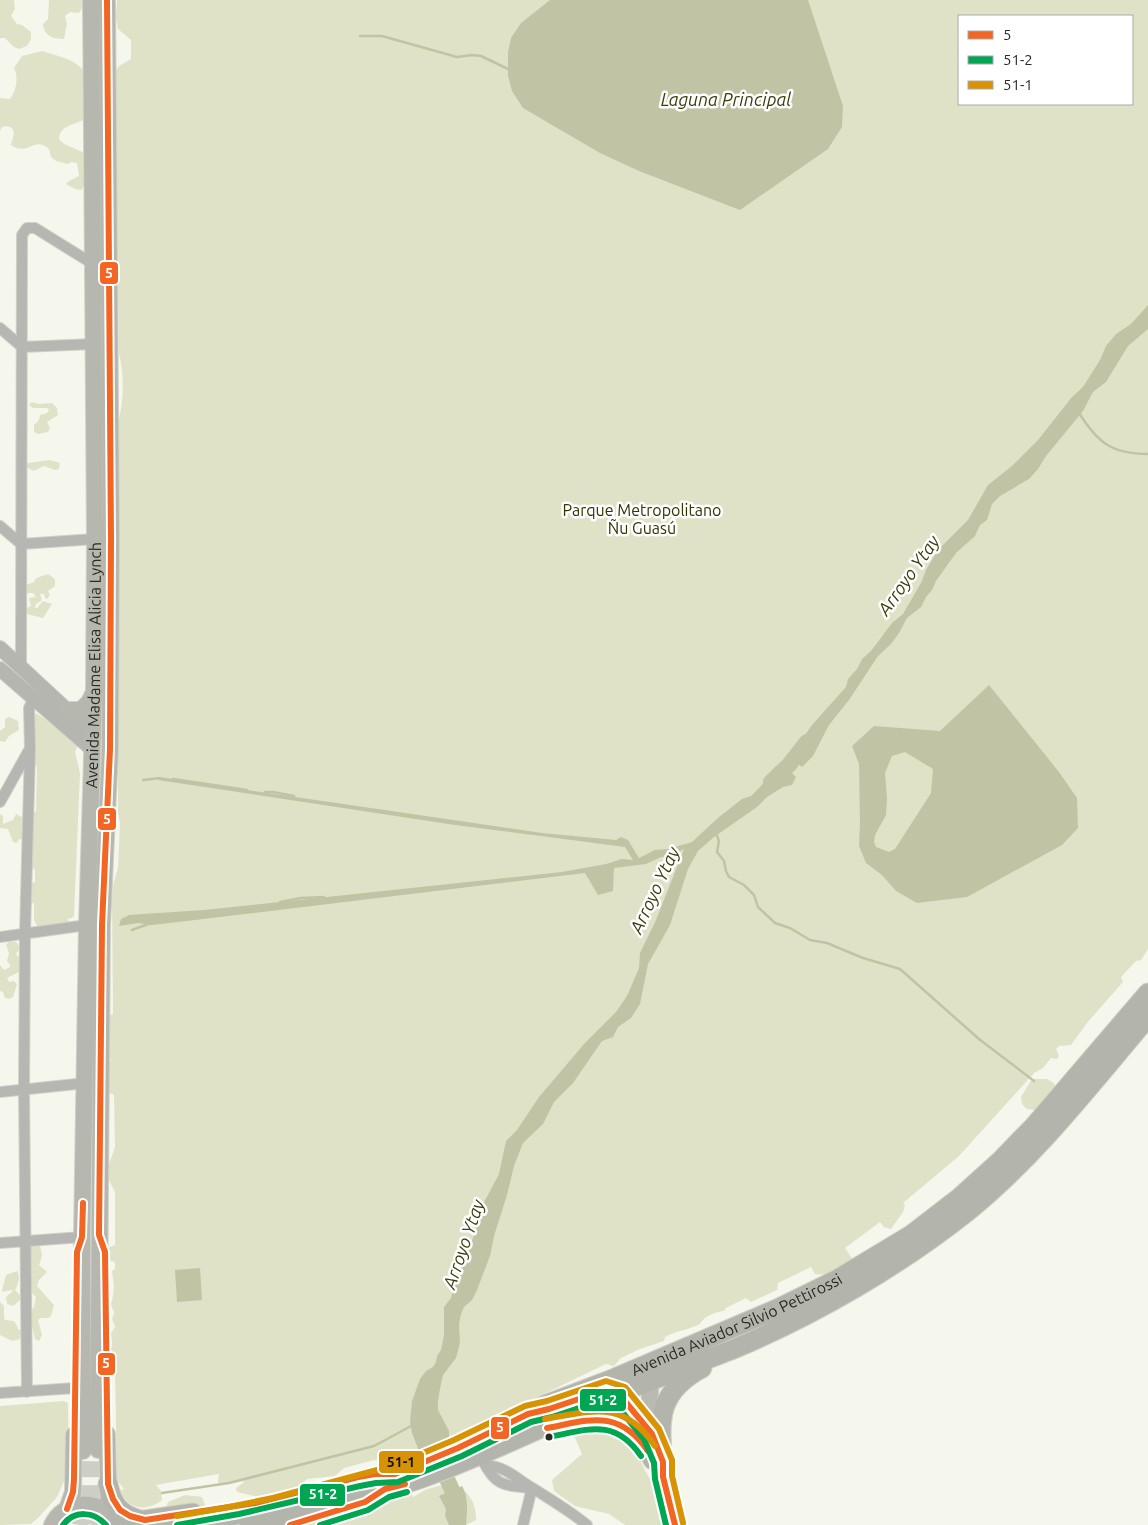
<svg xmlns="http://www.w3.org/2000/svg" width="1148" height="1525" viewBox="0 0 1148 1525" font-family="Ubuntu,sans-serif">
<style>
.green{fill:#dfe2c7;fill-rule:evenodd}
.water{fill:#c0c4a4;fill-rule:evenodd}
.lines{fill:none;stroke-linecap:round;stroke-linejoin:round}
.stream{stroke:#c0c4a4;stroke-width:2.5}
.river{stroke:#c0c4a4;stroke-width:16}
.trunk-tunnel{stroke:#cdcec4;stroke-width:16;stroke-dasharray:16 8;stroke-linecap:butt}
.minor-casing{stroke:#d0d1c8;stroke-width:12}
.secondary-casing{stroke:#d0d1c8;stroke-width:16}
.primary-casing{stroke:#d0d1c8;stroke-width:18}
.trunk-casing{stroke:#d0d1c8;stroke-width:18}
.motorway-casing{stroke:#d0d1c8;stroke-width:21}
.minor{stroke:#b6b6b2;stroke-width:10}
.secondary{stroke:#b5b6b0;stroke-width:14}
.primary{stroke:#b9bab2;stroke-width:16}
.trunk{stroke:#b6b7af;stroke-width:16}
.motorway{stroke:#b3b4ac;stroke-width:19}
.bus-1-casing{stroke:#fff;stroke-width:10}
.bus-2-casing{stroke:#fff;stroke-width:10}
.bus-3-casing{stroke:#fff;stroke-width:10}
.bus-1{stroke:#f26522;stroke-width:6}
.bus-2{stroke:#00a651;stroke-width:6}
.bus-3{stroke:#d89305;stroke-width:6}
.bus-dot{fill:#292a22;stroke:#fff;stroke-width:2}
.labels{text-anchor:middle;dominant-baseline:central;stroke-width:5;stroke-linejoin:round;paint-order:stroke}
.park-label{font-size:16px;fill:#323401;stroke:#fff}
.street-label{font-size:16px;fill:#292a22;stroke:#fff}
.water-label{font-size:18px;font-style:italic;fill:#3b3e0c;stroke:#fff}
.line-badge{stroke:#fff;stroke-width:2}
.badge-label{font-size:14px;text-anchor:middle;font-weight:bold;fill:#fff}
.pale-badge-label{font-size:14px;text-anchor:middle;font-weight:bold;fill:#111}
</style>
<rect width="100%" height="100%" fill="#f6f7ec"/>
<path class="green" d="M0,0H14L15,9L11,16L17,24L22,25L31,32V39L27,46L19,49L14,47L5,38H0Z
M49,0H87L79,13L70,12L65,16L67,24L64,39C53,39 44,36 43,24L48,19Z
M117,0H1148V949L1141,960L1136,961L1121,977L1123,982L1087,1023L1071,1045L1061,1046L1060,1045L1056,1049L1059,1056L1057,1059L1051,1058L1043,1068L1034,1073L959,1156L903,1203L905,1205L903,1212L891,1229L884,1227L880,1222L845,1248L853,1260C842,1267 829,1277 815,1274L811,1267L778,1283L777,1290L751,1302L746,1298L726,1308L724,1311C715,1312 704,1316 700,1324C688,1330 676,1331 665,1337L664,1341L640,1349L621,1358L614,1366L606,1364L463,1433L421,1444L417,1454L412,1461L389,1456L387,1460L383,1462L374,1460L344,1468L335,1476L307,1479L293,1490L276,1492L263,1498L237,1492L236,1488L243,1483L245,1479C235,1478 229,1486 219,1485L218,1480L219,1474L156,1485L161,1491L162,1500C147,1512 126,1510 121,1490L124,1489L117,1480L115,1368L110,1366L108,1357L112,1344L111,1333L115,1327L112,1319C116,1310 113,1313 111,1304C113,1298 115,1286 113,1279C113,1276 112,1274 112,1271L115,1269V1262L110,1261L107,1257V1248L115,1245V1192L108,1178L107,1170L115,1147L114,1095L105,1091V1067L111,1060L109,1056L108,1016L113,1014L112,904L113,885L118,868L120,823L118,812L119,419C124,397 124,375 119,353L115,72L119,66L131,59V40L118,29L116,17ZM959,16H1132V104H959Z
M42,51C93,65 88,70 85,119C75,125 60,125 59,139L64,144L85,153L84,186L81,190L75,189L66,184L69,181L79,176L77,163L71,162L68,164L56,161L51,157L49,149C34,135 28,157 11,145L14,133L12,128L7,126L2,127L0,131V98L10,99C16,91 19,78 14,68L22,56Z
M32,402L39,404L52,403L57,408L58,415L47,422L50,428L48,432L38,434L34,432V425L39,420L40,415L47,413L49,410L47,408H33L29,405Z
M50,460L60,463L59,469L55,470L44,466L34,471L26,467L28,463Z
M48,574L55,579V586L48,591L50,595L47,599L45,598L44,594H40L42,600L36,604L35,608H37L43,601L52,604L43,618L27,614V608L31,606L29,598L36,597L33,593H24L23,586L34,582L36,578Z
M32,713L37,714L57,726L78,745L75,752L80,773L74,916L72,918L67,919L69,920L68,924L38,927L34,920V903L21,906C16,895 24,886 35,882V869L30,870L25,840L19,839L17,843L13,842L8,829L0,828V814L3,816V824L13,820L16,814L21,817L31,811L36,812L37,766H34Z
M9,717L18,721L19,730L9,736L5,742L0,741V731L5,727V719Z
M9,941L16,942L19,946V950L16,954L20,959L19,972L7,978L9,982L14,981L17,984L13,997L9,999L5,998L3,992L0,991V965L4,970L10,967V965L7,961L9,953L6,945Z
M1032,1079H1047L1054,1083L1057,1092L1040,1107L1034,1110L1027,1109L1022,1104L1021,1097Z
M34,1242L40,1245L42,1256L39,1265L47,1272L39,1280L37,1286L54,1305L51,1316L48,1318H41L38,1320L42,1335L39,1341L35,1339L33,1329L30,1322L29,1313L34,1307L36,1297L28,1290L32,1273L24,1252Z
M17,1271C21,1276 18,1285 15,1290L20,1295V1300L13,1306L7,1304L6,1297L13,1291L11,1290L3,1292L2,1290L6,1275Z
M0,1302L4,1306V1319C13,1323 14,1317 18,1329L22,1331L20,1339L12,1341L0,1335C0,1323 0,1313 0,1302Z
M64,1401L68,1403L69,1476L64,1481L57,1497L38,1518L31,1524L0,1525V1406Z
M602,1429C623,1436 635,1448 643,1466C646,1474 652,1480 654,1487C659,1499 661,1513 664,1525H625L609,1514L575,1506L554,1491L552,1480L582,1454L572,1431Z
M445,1474L447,1478L411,1492L413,1497C418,1495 423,1490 428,1489C435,1487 442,1485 449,1483L451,1489L464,1490C473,1499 476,1507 476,1520L466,1525H305L378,1501Z
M185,1495L202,1497L206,1508L189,1510H165L168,1502Z"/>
<path class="water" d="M550,0H808L843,106L842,127L828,149L740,210L639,171L600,153L523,108L512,91L508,76V52L511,38L521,23Z
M1148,305V329L1128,346L1106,382L1093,392L1083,411L1046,456L1038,469L1029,479L1000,496L992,504L987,520L980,525L975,536L956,553L936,581L932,590L926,597L921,607L907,618L899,633L891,644L878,656L849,700L829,725L813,756L802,767L788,755L798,745L812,725L846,687L848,679L857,669L862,659L871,651L892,623L903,614L922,581L926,570L938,550L968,520L988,485L1012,466L1038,440L1072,397L1083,387L1100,360L1106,346L1116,334L1131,324Z
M989,685L1059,772L1077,798L1078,828L1062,845L967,897L917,903L896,891L882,875L866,863L859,846L860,823L859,764L852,746L874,726L940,731ZM905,752L933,769L931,793L895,849L889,852L876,847L874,842L875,835L886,815L887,798L885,773L892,756Z
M782,763L796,777L792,785L783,787L767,797L757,807L714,837L698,851L688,869L670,925L648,964L640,1004L631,1018L618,1027L613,1037L602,1041L573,1083L554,1102L543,1124L523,1143L514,1166L507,1195L494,1236L490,1256L477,1290L472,1300L464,1307L461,1314L459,1324L460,1343L456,1358L443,1375L440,1389L438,1401V1410L449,1431V1439L419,1451L412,1433L410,1422L412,1401L420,1379L426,1371L433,1367L436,1362L437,1356L441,1350L444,1335V1307L451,1298L454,1287L461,1272L462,1257L469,1247L476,1231L482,1206L499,1174L506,1141L517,1130L539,1097L584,1044L616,1012L627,996L639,968L640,953L656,920L684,849L672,856L661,857L646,864L614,868L613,891L598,895L585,873L195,920L152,925L138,923L119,926L121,919L129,915L204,910L562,872L606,864L622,859L633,860L625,847L455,825L158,780L159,777L542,833L616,840L621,837L628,840L639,858L655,850L668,849L692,842L719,817L742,799L751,796L761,786L775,767Z
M200,1268L202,1300L177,1302L175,1270Z
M462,1486C469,1498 467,1512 466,1525H449L445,1516L446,1509L439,1496Z"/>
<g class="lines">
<path class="stream" d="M360,36H382L457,57L472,55L481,56L508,69
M1079,413C1098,443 1112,454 1148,454
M173,779L247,790
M143,780L160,778
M265,792H273L294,796
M716,833L719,841L717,852L724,861L726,871L729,877L744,885L754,895L758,907L775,923L790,928L810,940L827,943L863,958L900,969L979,1039L1034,1081
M280,902L301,898L324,897
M132,930L151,923
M162,1493L229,1483L374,1446L413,1425"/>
<path class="river" d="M771,782L789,765L807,742
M428,1425L440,1464L453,1492L458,1525"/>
<path class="trunk-tunnel" d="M80,1525L82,1512L83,1451
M94,1525L98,1491V1450"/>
<defs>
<path id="minor" d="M0,328L22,347L94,344
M0,526L21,544L95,539
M21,668L22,235L27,228H35L93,264
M0,802L29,750
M0,937L87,925
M0,1092L86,1083
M0,1243L82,1237
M27,1392L24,1090L25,934L30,749L29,708L33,700L39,697
M0,1393L75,1388
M483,1461C496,1487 505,1485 531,1488
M485,1465C508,1467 516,1479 534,1489C553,1501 570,1511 587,1525
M523,1525L532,1488"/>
<path id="secondary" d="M0,648L94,735
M0,669L93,750"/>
<path id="primary" d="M619,1394C634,1409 650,1426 658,1446C663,1457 661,1468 664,1480C667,1495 671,1510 675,1525
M647,1431L651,1380"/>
<g id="trunk">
<path d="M67,710H81L89,702L94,692"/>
<path d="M107,1434L109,1513"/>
<path d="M98,1450L102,925L110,749L111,540L107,0"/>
<path id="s1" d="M83,1451L82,1237L87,925L94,692L95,539L91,0"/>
<path d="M67,1509L73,1492L74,1435"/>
<path d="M52,1525C64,1500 97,1498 114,1519"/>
</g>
<g id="motorway">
<path d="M569,1424C595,1418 621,1418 641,1439C646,1445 649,1453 653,1460"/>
<path d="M663,1462C658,1418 659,1391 702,1368"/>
<path d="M108,1484C112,1502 118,1513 137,1519"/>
<path d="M115,1520H145L193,1513"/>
<path id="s2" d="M178,1525L226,1517L275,1506L395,1474L458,1448L547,1404L615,1378L777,1309L838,1279L911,1235L959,1198L1000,1161L1035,1125L1148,993"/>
<path d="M249,1525C290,1517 331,1505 372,1493C389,1488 406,1484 422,1478C489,1454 552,1422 617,1394C656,1378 696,1364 736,1348C816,1314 899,1266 968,1211C1036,1156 1091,1084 1148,1017"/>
</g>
</defs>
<use href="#minor" class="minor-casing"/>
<use href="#secondary" class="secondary-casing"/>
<use href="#primary" class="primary-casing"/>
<use href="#trunk" class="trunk-casing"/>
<use href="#motorway" class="motorway-casing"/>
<use href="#minor" class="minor"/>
<use href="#secondary" class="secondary"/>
<use href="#primary" class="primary"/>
<use href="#trunk" class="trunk"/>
<use href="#motorway" class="motorway"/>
<defs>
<path id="bus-1" d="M107,0L111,540L110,749L102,925L99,1235L105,1252L108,1484L113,1499L120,1510L130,1516L145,1520L255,1503L358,1477L375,1474H395L458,1448L528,1414L549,1409L606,1390L619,1394L652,1434L663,1462V1477L675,1525
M547,1428C590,1420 618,1408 648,1451
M67,1509L73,1492L74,1479L77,1252L82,1237L83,1203
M290,1525L365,1502L385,1489L405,1484"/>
<path id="bus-2" d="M549,1437C587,1430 614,1417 641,1456
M63,1525C74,1510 94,1511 106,1525
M177,1525L239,1514L360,1486L376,1483L398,1482L462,1456L531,1422L552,1417L606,1399L614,1402L644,1439L654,1463L655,1479L666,1525
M320,1525L368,1510L389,1497L407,1492"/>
<path id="bus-3" d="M545,1419C593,1411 623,1399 655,1446
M177,1516L224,1508L273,1498L392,1466L454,1440L525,1406L547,1401L606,1381L625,1387L659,1429L672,1460V1476L683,1523"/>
</defs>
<use href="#bus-1" class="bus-1-casing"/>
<use href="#bus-2" class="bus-2-casing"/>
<use href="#bus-3" class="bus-3-casing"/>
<use href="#bus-1" class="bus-1"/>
<use href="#bus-2" class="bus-2"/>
<use href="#bus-3" class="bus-3"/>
</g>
<circle class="bus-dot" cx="549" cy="1437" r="4.5"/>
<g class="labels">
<g class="park-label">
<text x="642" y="510">Parque Metropolitano<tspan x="642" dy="18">Ñu Guasú</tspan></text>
</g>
<g class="street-label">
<text stroke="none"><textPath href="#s1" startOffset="786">Avenida Madame Elisa Alicia Lynch</textPath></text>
<text stroke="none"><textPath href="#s2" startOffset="596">Avenida Aviador Silvio Pettirossi</textPath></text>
</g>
<g class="water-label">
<text x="726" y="99">Laguna Principal</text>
<text transform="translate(908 575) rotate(-55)">Arroyo Ytay</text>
<text transform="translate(654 890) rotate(-65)">Arroyo Ytay</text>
<text transform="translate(463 1244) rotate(-71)">Arroyo Ytay</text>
</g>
</g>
<g class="line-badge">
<rect x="99" y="261" width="20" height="24" rx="5" fill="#f26522"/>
<rect x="97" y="807" width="20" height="24" rx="5" fill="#f26522"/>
<rect x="97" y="1352" width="19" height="24" rx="5" fill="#f26522"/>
<rect x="579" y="1388" width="48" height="24" rx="5" fill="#00a651"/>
<rect x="490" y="1416" width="20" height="24" rx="5" fill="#f26522"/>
<rect x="378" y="1450" width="47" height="24" rx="5" fill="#d89305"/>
<rect x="299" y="1483" width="47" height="24" rx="5" fill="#00a651"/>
</g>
<g class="badge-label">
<text x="109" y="278">5</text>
<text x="107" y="824">5</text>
<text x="106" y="1368">5</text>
<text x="603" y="1405">51-2</text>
<text x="500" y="1432">5</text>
<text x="323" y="1499">51-2</text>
</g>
<g class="pale-badge-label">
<text x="401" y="1467">51-1</text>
</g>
<rect x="958" y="15" width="175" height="90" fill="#ffffff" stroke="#a9aaa7"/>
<rect x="968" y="31" width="25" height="8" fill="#f26522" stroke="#a9aaa7"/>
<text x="1003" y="40" font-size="15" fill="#292a22">5</text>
<rect x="968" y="56" width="25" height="8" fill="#00a651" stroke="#a9aaa7"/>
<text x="1003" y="65" font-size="15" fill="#292a22">51-2</text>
<rect x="968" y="81" width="25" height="8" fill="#d89305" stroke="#a9aaa7"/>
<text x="1003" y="90" font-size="15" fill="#292a22">51-1</text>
</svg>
